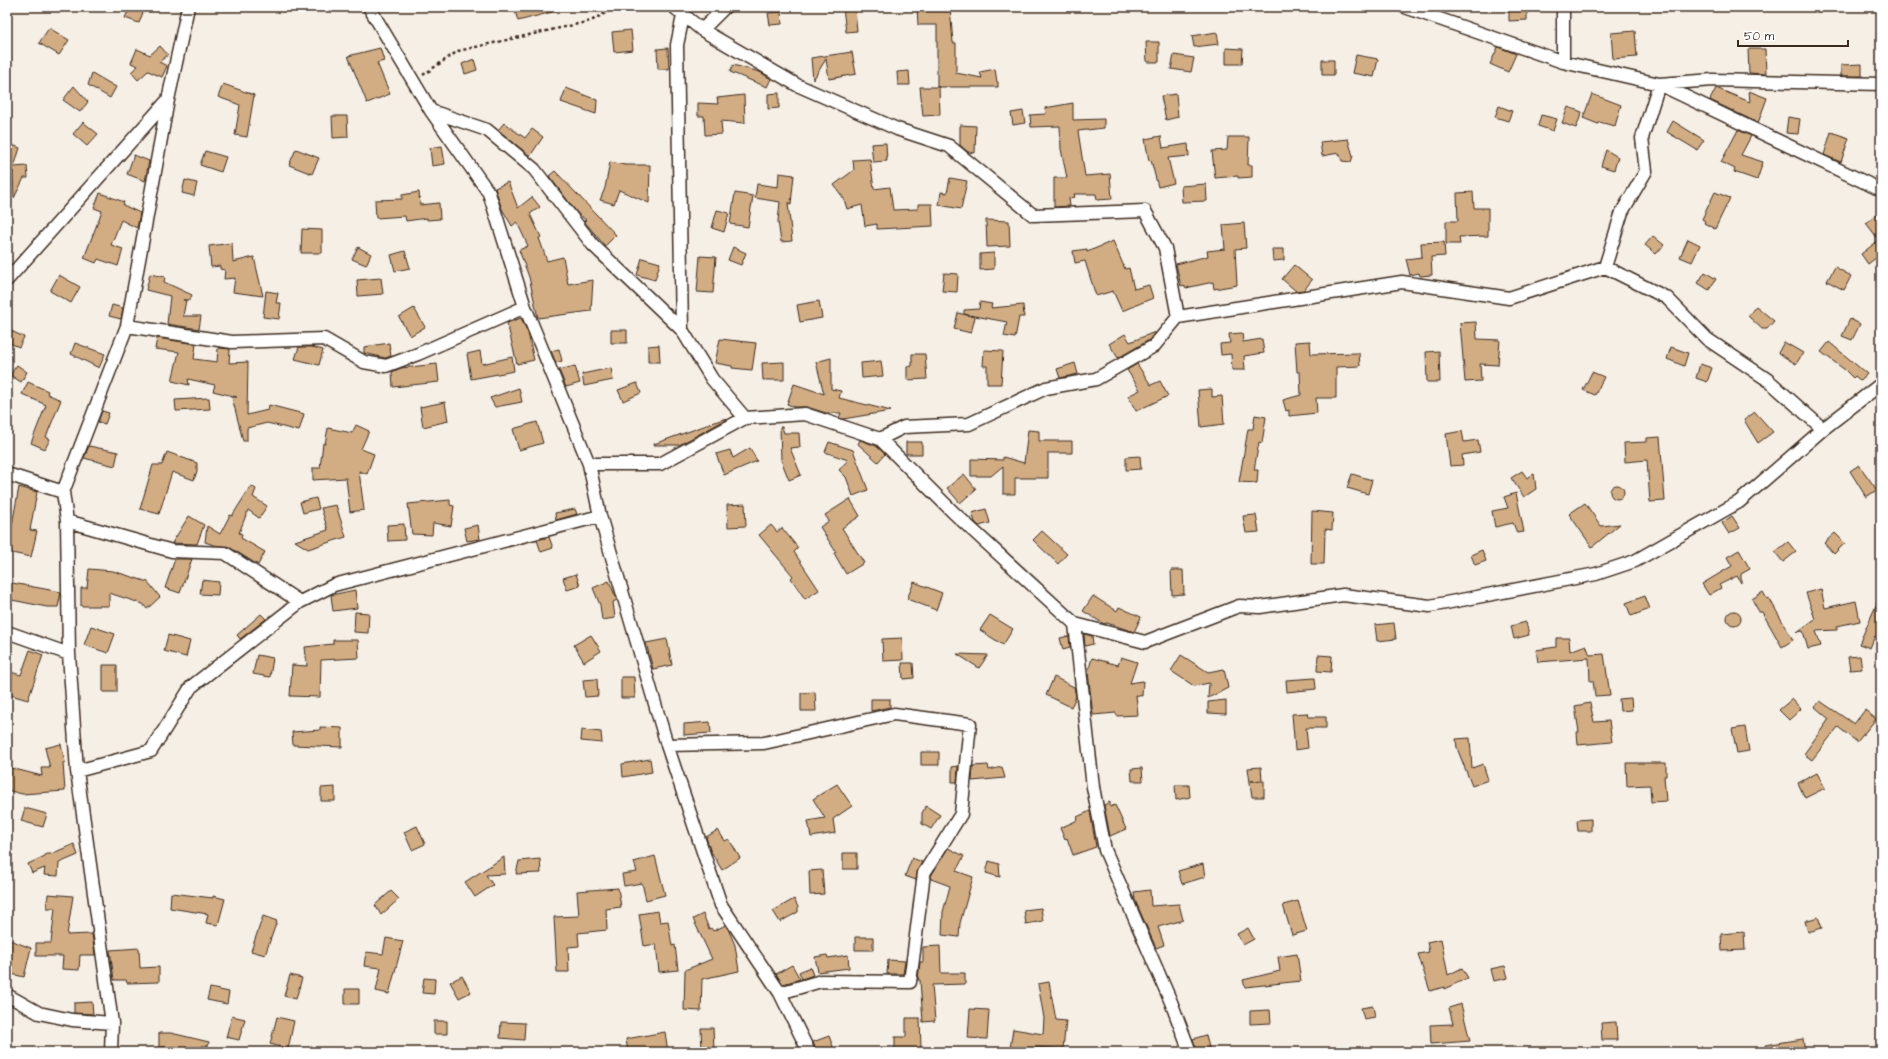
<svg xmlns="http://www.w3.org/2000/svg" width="1888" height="1059" viewBox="0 0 1888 1059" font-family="'Architects Daughter',sans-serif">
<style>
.building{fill:#d2ad84;stroke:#3b2a1e}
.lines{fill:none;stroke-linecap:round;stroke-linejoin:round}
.minor-casing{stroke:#3b2a1e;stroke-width:15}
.path{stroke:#3b2a1e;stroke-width:2.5;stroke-dasharray:3 3;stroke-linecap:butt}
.minor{stroke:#fff;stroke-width:12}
</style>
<rect width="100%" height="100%" fill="#f6efe6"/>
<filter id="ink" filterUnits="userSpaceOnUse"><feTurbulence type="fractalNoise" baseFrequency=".025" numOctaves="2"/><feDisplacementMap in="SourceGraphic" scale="8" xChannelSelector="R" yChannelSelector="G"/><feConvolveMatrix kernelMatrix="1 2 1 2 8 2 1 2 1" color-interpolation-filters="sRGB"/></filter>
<g filter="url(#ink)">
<path class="building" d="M130,7H145L139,23L125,18Z
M514,7H556V11L518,21Z
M917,7H950L953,43H956V73L982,78L980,72L995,69L997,82H998V87H937V25H918Z
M1509,7H1527V20L1509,21Z
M843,8L855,10L857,31L846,32Z
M781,12L782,24L770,25L768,13Z
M49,28L69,40L59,55L39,43Z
M631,30L633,50L614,52L612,32Z
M1635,31L1637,57L1613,59L1611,33Z
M1217,32L1219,44L1194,47L1192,36Z
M1146,42H1159V62H1147Z
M160,46L168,55L159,62L167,66L162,77L148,71L138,80L131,72L138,66L131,63L137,49L150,55Z
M1498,47L1516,54L1508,72L1490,64Z
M380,48L384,61L377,63L390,94L367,103L348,56Z
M668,48L669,69H658L657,49Z
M1226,48L1243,49L1242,64H1226Z
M1748,49H1765L1766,74L1749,73Z
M852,52L856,74L829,79L826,59L813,80L811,58Z
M1174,55L1194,58L1191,72L1171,69Z
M1356,55L1378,59L1374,77L1352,73Z
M474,59L477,70L465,74L462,64Z
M1322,60H1334V75H1322Z
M1862,64V76H1841V65Z
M733,65L760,72L771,79L767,87L730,72Z
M909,71L910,85H898L897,72Z
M92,73L116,87L110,98L88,85Z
M223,84L254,95L247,137L235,135L240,105L218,97Z
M74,86L88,102L80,112L63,100Z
M920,87H939L940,115L923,116Z
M566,88L597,100L596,114L561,102Z
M1716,88L1750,102L1749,91L1767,98L1758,123L1710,100Z
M779,93V108L768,109V94Z
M1176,94L1178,117L1166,120L1161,96Z
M1592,94L1621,105L1615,126L1599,122L1598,124L1583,118Z
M744,95L745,123L721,121L722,134L705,135L704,116H698V103L718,104L717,98Z
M1073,103V120L1104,119V128L1078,131L1085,176L1110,174L1112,199L1097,200L1096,194H1074L1075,197L1069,198L1070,206L1054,207V178H1067L1061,149L1060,126L1031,127L1030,115L1046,114L1045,108Z
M1499,106L1512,111L1508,121L1495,117Z
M1568,107L1582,112L1576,128L1562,123Z
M1023,111L1025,123L1013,125L1011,113Z
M1541,115L1557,119L1553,131L1538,126Z
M332,116H347L348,137L333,138Z
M1788,117L1800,119L1798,134L1786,133Z
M1673,121L1704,140L1697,150L1667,132Z
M83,122L98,134L87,146L73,134Z
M504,123L525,138L532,129L543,137L530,156L498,130Z
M960,125L976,126L975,153L968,152L960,145Z
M1738,130L1751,136L1741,155L1763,162L1757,180L1734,172L1735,169L1721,162Z
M1831,132L1849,138L1841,162L1824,155Z
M1161,136L1163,148L1188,144L1189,156L1168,158L1174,183L1158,187L1151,160L1149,161L1145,139Z
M1228,137H1249L1248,165H1252V177L1238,178V176L1215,178L1212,151L1227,150Z
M1348,139L1353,156L1351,162L1342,161L1339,153L1322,156L1320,142Z
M7,143L20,148L14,167L27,166L28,178H24L14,198L13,171L10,181L7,180Z
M886,143L887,161L873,162L871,144Z
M442,146L445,164L432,166L430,148Z
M296,149L319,158L312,174L289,165Z
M1606,150L1618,157L1614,170L1601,166Z
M205,151L226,157L221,172L200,165Z
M134,155L149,161L145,181L127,174Z
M870,159L874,189L890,187L893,210L918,209V204H932L933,226L877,229V224L865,226L862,205L847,209L844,199L834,185L854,170L853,160Z
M610,162L625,165H650L649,203L619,190L614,204L600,200L605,188Z
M555,171L616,235L605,246L584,221L586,220L578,214L549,176Z
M779,173L794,175L791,204L788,203L792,241L781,242L778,221L780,202L755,198L757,184L778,187Z
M950,178L967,181L961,209L939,205L941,192L947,193Z
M185,180L197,183L194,196L182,193Z
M508,182L518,208L532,197L540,207L530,214L541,237L539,238L547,261L563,257L568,284L593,280L591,311L538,318L529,277L519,250L528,246L517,222L512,226L502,209L495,188Z
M1206,184L1207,201L1182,202L1181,186Z
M419,192L420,205L439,203L440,219L427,220V218L406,221L405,216L376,218L375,200L402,199V195Z
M1473,192L1474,208H1488V236L1459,237L1460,244H1446V221H1458L1457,193Z
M1715,192L1730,198L1715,229L1704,223L1705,221L1702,219Z
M100,193L124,202L123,205L140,213L137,228L121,220L111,245L123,249L118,266L98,259L96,263L84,258L102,211L94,208Z
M735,193L753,196L748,227L730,224Z
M717,210L729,213L724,232L712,228Z
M1881,212V254L1868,264L1861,254L1879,240L1866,223Z
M986,220L1009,221L1010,246L987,247Z
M1244,223L1246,248L1235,249L1237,285L1214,289L1213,282L1186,288L1184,285L1181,286L1176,264L1208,256L1207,251L1225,249L1223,225Z
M302,229L322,230V253H301Z
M1653,236L1664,245L1656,254L1645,245Z
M1688,239L1700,245L1692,262L1680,257Z
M1113,241L1125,269L1129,268L1134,289L1149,285L1153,298L1122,311L1113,291L1096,296L1085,261L1075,263L1073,251L1087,249V252Z
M1444,242L1445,256L1431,257L1432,275L1420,276L1419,273L1410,275L1406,259L1422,257L1421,243Z
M232,243L233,262L254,257L263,296L233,292L235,278L224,279L225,270L220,269V266L211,267L209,246Z
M358,247L371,254L366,265L352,259Z
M733,247L746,253L741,265L728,260Z
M1272,249H1284V260L1273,261Z
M405,251L410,268L395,271L391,255Z
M994,253V269L980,270V254Z
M700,256L716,257L713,293L697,292Z
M642,258L660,263L655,280L637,275Z
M1294,265L1312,280L1304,290L1296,291L1282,279Z
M1835,267L1851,276L1844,290L1827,281Z
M1705,272L1716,279L1709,290L1698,283Z
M944,273L958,274L957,292L942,291Z
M150,274L165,277L164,282L192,295L190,300H183H186L183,316H201L199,329L167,324L170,296L146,290Z
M59,275L80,287L71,303L50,291Z
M381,278L383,294L358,296L357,280Z
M266,291L278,293L276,303H281L279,319L263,317Z
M819,301L822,318L800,322L797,305Z
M980,302L992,304L991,308L1023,305L1024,317H1019L1015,338L1004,336L1007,322L964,314V310L979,309Z
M112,305L123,308L121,319L109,316Z
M1756,306L1774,321L1767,329H1762L1748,316Z
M414,308L425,327L410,336L399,317Z
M958,313L975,317L971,333L954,329Z
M521,318L528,333L534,360L517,364L507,323Z
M1850,319L1860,324L1852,340L1842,336Z
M1476,322L1477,339L1500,340L1498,365L1480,364L1481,381L1465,382L1460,323Z
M7,329L24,337L19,347L7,342Z
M611,330H627V343H611Z
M1155,332L1149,340L1118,358L1109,344L1125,334L1130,342Z
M1242,333L1243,342L1262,339L1264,353L1244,356L1245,370H1232L1231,354L1221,355L1220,344L1230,343L1229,334Z
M157,338L196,344L194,359L217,362L218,348L230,349L229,363L248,362L247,415L268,410L269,405L304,414L299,431L267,423L247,428V441H243L232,397H237L213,391L215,385L188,379L189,385L172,381L179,352L155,349Z
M720,339L756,343L752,370L732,368V366L715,363Z
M1310,341L1311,354L1359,353L1360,366L1336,367V398H1316L1317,413L1289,416V410L1286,411L1283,400L1301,395L1300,372H1297L1295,342Z
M1784,342L1803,353L1796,364L1778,353Z
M1829,342L1867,374L1861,381L1855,376L1853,378L1845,370L1821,352Z
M75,343L105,354L99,368L71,354Z
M389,343L391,356L385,358L364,353V347Z
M659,345L660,362H648V346Z
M299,347H312L323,350L319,365L295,359Z
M1671,347L1688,353L1684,366L1667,359Z
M559,349L562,361L556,363L551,351Z
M984,350L1003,351L1001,384H987V366H983Z
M480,351L482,364L512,357L514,371L471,379L467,354Z
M1439,351L1440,382H1427L1426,352Z
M912,354H925L927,379L907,380V367L912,366Z
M831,358V389L841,391L839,398L891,411L843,419L839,418L841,413H826L807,407H795L787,404L794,384L824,394L816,362Z
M881,361L883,376L862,378L861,363Z
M784,362V380H763L762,363Z
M1075,363L1078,374L1060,378L1057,369Z
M437,364L439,382L393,387L392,372L401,368Z
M1137,364L1151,385L1160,381L1168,396L1136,411L1128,396L1140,390L1127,370Z
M1700,364L1712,368L1707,382L1696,378Z
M17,365L27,372L21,382L10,375Z
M575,366L580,383L566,387L559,370Z
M611,368L613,380L584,386L582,374Z
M1592,372L1604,377L1595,395L1583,390Z
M28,382L48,391L47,394L61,400L46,437L50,439L45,449L31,443L46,405L22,394Z
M637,383L641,393L623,401L618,390Z
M519,388L522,402L495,407L490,398Z
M1212,389V397L1222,396L1224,424L1201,427L1198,390Z
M209,398L210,409L176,411L175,400Z
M445,402L448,421L423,427L420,407Z
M102,411L109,413L105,424L98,422Z
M1755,412L1773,432L1758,443L1744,420Z
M1255,415L1266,417L1262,443L1259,442L1254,470H1258L1257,483L1239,482L1248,429H1253Z
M726,418L727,419L679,445H654V444Z
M537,422L543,443L519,450L513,429Z
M356,425L369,431L361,449L374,454L367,474L359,471L364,510L350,512L346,478L313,480V468H320L323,443L325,444L328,428L352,433Z
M780,427H782L784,433H799L800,447L790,448L801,475L789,480L781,460Z
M1028,430L1039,431V441H1072V453H1048V478H1015V494H1003V466L991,476H971V459L1003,460V457L1024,463Z
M1462,431L1464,442L1478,440L1480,452L1462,455L1463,465L1450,466L1446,434Z
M1660,437L1665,501L1650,502L1647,460L1625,462L1624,443L1647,442V438Z
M860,440L876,446L885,454L878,462L858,444Z
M829,442L853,450L868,490L853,496L846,477L839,470L848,460L825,452Z
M906,442H922V454H906Z
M89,446L118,452L115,466L84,458Z
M750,448L757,461L724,475L716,454L730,450L733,458Z
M167,452L197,463V471L194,480L172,472L159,514L140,509L153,465H162Z
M1140,456L1141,469L1126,470V457Z
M1859,465L1877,490L1866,497L1850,471Z
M1522,471L1527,478L1534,474L1536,489L1524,497L1511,478Z
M964,474L976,489L960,503L947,488Z
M1352,474L1372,480L1368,494L1347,488Z
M1610 492a7 7 0 1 1 14 0a7 7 0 1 1-14 0Z
M251,486L256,489L253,497L267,506L259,518L248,510L239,533L242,534L241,538L265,552L258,565L229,547L214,545L205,542L207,526L220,534L230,515L232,516Z
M19,487L37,492L30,530L37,531L31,557L7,552Z
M1516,493L1524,532L1517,533L1513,523L1495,527L1492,511L1508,508L1504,497Z
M316,498L319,509L303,513L300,502Z
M850,499L860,516L842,528L864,563L846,574L834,553L836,552L820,527L829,521L825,515Z
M450,500V505L454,506L451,526L433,523L432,535L412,534L408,504Z
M1585,503L1601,526L1620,524L1592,547L1569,514Z
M745,504L746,526L728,527L727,505Z
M336,505L346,537L308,549L295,541L328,530L321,508Z
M575,509L577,514L556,520L555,513Z
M986,509L990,523L979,526L975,522L972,513Z
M1312,511L1333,513L1332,530L1325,529L1324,564H1311Z
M1256,515L1259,532L1246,533L1243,516Z
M189,516L204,525L197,544L172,543Z
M1732,516L1740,528L1729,534L1722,523Z
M404,524L405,540L388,541L387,525Z
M478,525L480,539L467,541L464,528Z
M771,525L777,532L782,528L798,548L794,552L819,590L805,599L791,578L793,576L759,535Z
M1042,531L1067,554L1058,564L1033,540Z
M1835,533L1845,543L1834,554L1824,543Z
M549,537L553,548L541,552L537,540Z
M1788,542L1796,552L1783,562L1775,552Z
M1482,550L1486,561L1475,565L1471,555Z
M1739,550L1750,569L1741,574V583L1737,576L1719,585L1721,588L1709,595L1702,584L1732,566L1727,557Z
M175,559H192L180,593L165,588Z
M89,569L113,571L148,582L160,597L147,609L143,604L109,593V606H81V588H87Z
M1171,570H1183L1184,594L1172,595Z
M576,574L580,586L567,590L563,578Z
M202,580L219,582L218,595L200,594Z
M609,581L617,600L613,602L615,618L602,620L600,605L593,588Z
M7,582L61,592L58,607H47L7,599Z
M914,582L942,593L936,610L907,599Z
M1821,589L1825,608L1856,601L1860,621L1837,626V630L1816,631L1821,646L1808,649L1803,631L1797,632L1815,619L1806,593Z
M355,590L357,608L333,611L331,595Z
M1763,592L1767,599L1769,598L1793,640L1782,647L1762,612H1759L1752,599Z
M1881,594V640L1875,636L1870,648L1859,644Z
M1093,596L1117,611L1119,607L1141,617L1134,632L1107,623L1104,624L1083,611Z
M1645,596L1650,609L1631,616L1626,603Z
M1727 618a7 7 0 1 1 14 0a7 7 0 1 1-14 0Z
M355,612L369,613L368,633L354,632Z
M261,614L266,619L240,639L237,635Z
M990,615L1013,629L1003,645L980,630Z
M1526,622L1529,635L1514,639L1511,626Z
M1394,623L1396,639L1377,641L1375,625Z
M91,626L115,634L108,653L84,645Z
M1084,634L1092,636L1093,644L1085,646Z
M168,635L190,641L186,657L164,651Z
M591,635L601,651L584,662L574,645Z
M1069,636L1070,648L1063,650L1060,638Z
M902,638L903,660L883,661L882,639Z
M1556,638H1569L1570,651L1586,645L1590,655L1604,654L1610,695L1595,696L1593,681H1590L1589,658L1538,662L1536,650L1556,647Z
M667,639L672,665L653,669L646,643Z
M333,640H358L359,658L321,660L320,697L290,696L292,665L307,666L305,647L333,644Z
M30,650L43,655L28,700L7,694V671L21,675Z
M957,654L988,655L979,668Z
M257,655L273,658L270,677L253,674Z
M1181,655L1208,672L1224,669L1228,688L1208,698L1209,683L1194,686L1171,671Z
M1318,655L1332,656L1331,672L1317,671Z
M1860,656L1862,669L1850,670L1848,657Z
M1121,657L1137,662L1130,683L1143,681L1142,696L1136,695L1138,715L1117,716L1116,713L1093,715L1088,672L1092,658L1118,665Z
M902,663H913L914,678L903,679Z
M103,665H117V692H103Z
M621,677H634L635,698H621Z
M1054,677L1074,687L1076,697L1071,707L1046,695Z
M1315,678L1316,689L1287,692L1286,680Z
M597,679L598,696L585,697L583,680Z
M815,692L816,711H801V693Z
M1631,698L1632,710L1620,711L1619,699Z
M871,699H890V707L871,711Z
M1792,699L1801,709L1789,720L1779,710Z
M1226,700V714L1208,713V702Z
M1820,701L1854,724L1865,710L1876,719L1857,742L1838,727L1812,760L1804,754L1829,719L1815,707Z
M1590,703L1594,722L1609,721L1612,742L1578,745L1577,732H1579L1575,706Z
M1307,713L1308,717H1326V728H1306L1308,748L1295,750L1292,714Z
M710,722L711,733L684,735V724Z
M320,727L342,728V747L293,745L292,732L320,730Z
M1745,727L1749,751L1737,753L1732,729Z
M582,730L601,732L602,743L581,741Z
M1470,738L1472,768L1483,764L1488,780L1472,786L1457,748L1456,739Z
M61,744L65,762L63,763L65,791L22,794L7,790V767L42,776L41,768H50L45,748Z
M921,752H939V765H921Z
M650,759L652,772L623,777L622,764Z
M1626,763H1666V776H1664L1666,801L1651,802L1650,785L1627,786Z
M988,765L989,770L1002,767L1005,778L972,781L973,766Z
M958,766L957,782H952V767Z
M1261,767L1262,780L1251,781H1264V797H1252L1248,768Z
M1142,768L1143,781H1132L1131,769Z
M1817,773L1825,788L1805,798L1798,783Z
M837,784L852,806L833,819L835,833L811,837L808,821L825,818L813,799Z
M1175,785H1189L1190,797L1176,800Z
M335,787V801H321V788Z
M1110,802V807L1115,805L1126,829L1110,836L1104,805Z
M926,806L940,815L931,829L922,824V813Z
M25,808L47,814L43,827L21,821Z
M1090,811L1096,847L1073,855L1067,838L1065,840L1060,828L1078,820L1077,817Z
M1591,819V831H1578L1577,820Z
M417,826L425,844L412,850L404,832Z
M718,830L725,841L729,839L740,858L722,870L710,850L706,837Z
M74,844L78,855L59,863L58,876L44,875L45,868L32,873L28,864L45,856L46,854H51Z
M948,848L964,856L956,871L973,877L960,923L959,937L942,935L943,912L950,886L931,879V876Z
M843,853H857V869H843Z
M655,856L665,895L646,900L642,883L624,886L622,874L637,872L634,862Z
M504,857L505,874L486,875L493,885L475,897L465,882Z
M912,858L922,862L918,869L916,880L905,876Z
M540,859L541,873L516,874L519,861Z
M989,861L999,864L1000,877L986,873Z
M1203,864L1205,877L1182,884L1178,871Z
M822,870L824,894L810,895L809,871Z
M618,888L621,907L606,909L607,930L578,933L579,946L568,947L569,972H557L554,917L579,916L577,891Z
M1150,890L1151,906L1179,904L1183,920L1158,927L1164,945L1156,948L1135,900L1134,892Z
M391,891L399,899L381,915L375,905Z
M171,893L213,898V896L225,899L218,925L206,923L208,914L170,908Z
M48,894L73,896L67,935L92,934L95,955H80L79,970L62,969L63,956H36V943H51L55,908H47Z
M794,899L798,907V912L780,922L773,911Z
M1298,901L1307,931L1292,935L1283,905Z
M1041,908L1043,921L1026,924L1024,910Z
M658,911L660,922L668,921L672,946L675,945L678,970L659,972L656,944L644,946L639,914Z
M703,914L709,929L711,928L713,931L726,925L728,929L735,945L739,971L702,979L701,1011L684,1010L685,970L712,959L693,919Z
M263,916L277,921L265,955L251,951Z
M1818,917L1822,928L1808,932L1805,921Z
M1248,928L1254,939L1243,945L1237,934Z
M1744,932L1745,950L1722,951L1721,934Z
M855,937H873V950H855Z
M386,938L403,941L389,994L376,991L381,968L364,966L366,952L383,954Z
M7,939L31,948L24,977L7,973Z
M1441,939L1448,975L1462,968L1468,978L1444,989V987L1430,991L1418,954L1429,952L1427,942Z
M940,946L941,973H965V984L932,985L935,1021L923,1022L920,980H918L920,962H923V947Z
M139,948L140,968L159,967V982L127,983L126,980H114L110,950Z
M1297,954L1301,981L1245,987L1243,980L1280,971L1278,957Z
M827,955L828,958L848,955L849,968L818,972L815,957Z
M888,960L905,961L903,974H887Z
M792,965L800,979L783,984L776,974Z
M1505,966L1508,978L1493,981L1490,969Z
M810,967L813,975L802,979L799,972Z
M290,975L302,978L296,999L284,996Z
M462,976L471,992L459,998L450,982Z
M424,978L435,979L434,994L422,993Z
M1049,982L1056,1020L1066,1021L1063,1049L1036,1047L1035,1052H1032L1010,1049L1013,1029L1043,1034L1044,1018L1038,984Z
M210,988L229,992L227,1004L207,1000Z
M345,989H359V1004H345Z
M92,1002L93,1014L74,1013V1003Z
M1461,1004L1470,1041L1431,1044L1430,1025L1453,1024L1449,1008Z
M1373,1006L1375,1017L1364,1019L1361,1008Z
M970,1009L989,1010L987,1039L968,1038Z
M1270,1010L1271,1023L1250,1024V1011Z
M232,1016L245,1019L239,1040L226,1037Z
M277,1017L294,1021L288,1049L270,1044Z
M906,1018H920L921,1049L895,1050V1037H906Z
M434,1021H447V1034H434Z
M501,1022L525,1023L524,1040L500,1038Z
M1616,1022L1617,1040H1602L1601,1023Z
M701,1028H713L714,1049L702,1050Z
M665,1032L668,1052H628L626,1039Z
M159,1033H171L209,1042L208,1046H201L199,1052H174L176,1047H159Z
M1206,1035L1210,1052H1197L1193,1039Z
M829,1036L835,1052H817L813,1042Z
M1803,1039L1805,1052H1766L1765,1045Z"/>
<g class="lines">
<defs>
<path id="minor" d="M369,7L431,111L489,193L525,307L589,464L600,516L667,745L721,905L780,993L809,1052
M674,7L702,30L797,85L897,129L949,146L1033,215L1145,211L1165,248L1178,317
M1405,7L1563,62L1659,84L1881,190
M1563,7V62
M702,30L725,7
M431,111L487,130L534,169L593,245L682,330L712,379L745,418
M1605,267L1622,212L1646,171L1642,138L1659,84L1713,80L1881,84
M7,280L167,101
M127,326L232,342L324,339L364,362L386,366L418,354L525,307
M682,330L677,45L683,16
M880,439L954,513L1075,624L1093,787L1105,850L1171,1002L1190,1052
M589,464H660L745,418L805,414L880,439L904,427L969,424L1046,388L1096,379L1154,346L1178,317L1402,282L1509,298L1605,267L1667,298L1707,339L1768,380L1823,429
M7,474L63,492
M67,521L172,551L225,553L300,602
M1075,624L1145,642L1239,606L1260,607L1343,595L1430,606L1596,574L1635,561L1739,502L1823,429L1881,384
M7,632L69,654
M667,745L764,743L894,714L970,724L961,814L924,873L910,982L821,981L780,993
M77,771L151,751L191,687L300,602L334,585L600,516
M7,995L39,1013L72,1020L112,1023
M111,1052L112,1023L77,771L69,654L67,521L63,492L127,326L168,100L188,7"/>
</defs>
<use href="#minor" class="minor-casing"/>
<path class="path" d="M423,75L458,51L591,21L616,7"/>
<use href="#minor" class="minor"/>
</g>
</g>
<rect width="1888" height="1059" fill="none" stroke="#fff" stroke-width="24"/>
<rect x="12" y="12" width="1864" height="1035" fill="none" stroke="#3b2a1e" stroke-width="1.5" filter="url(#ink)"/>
<path d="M1738 40v6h110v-6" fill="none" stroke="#3b2a1e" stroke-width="2"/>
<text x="1744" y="40" font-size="12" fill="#3b2a1e" stroke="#ffffff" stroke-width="3" paint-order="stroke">50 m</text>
</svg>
